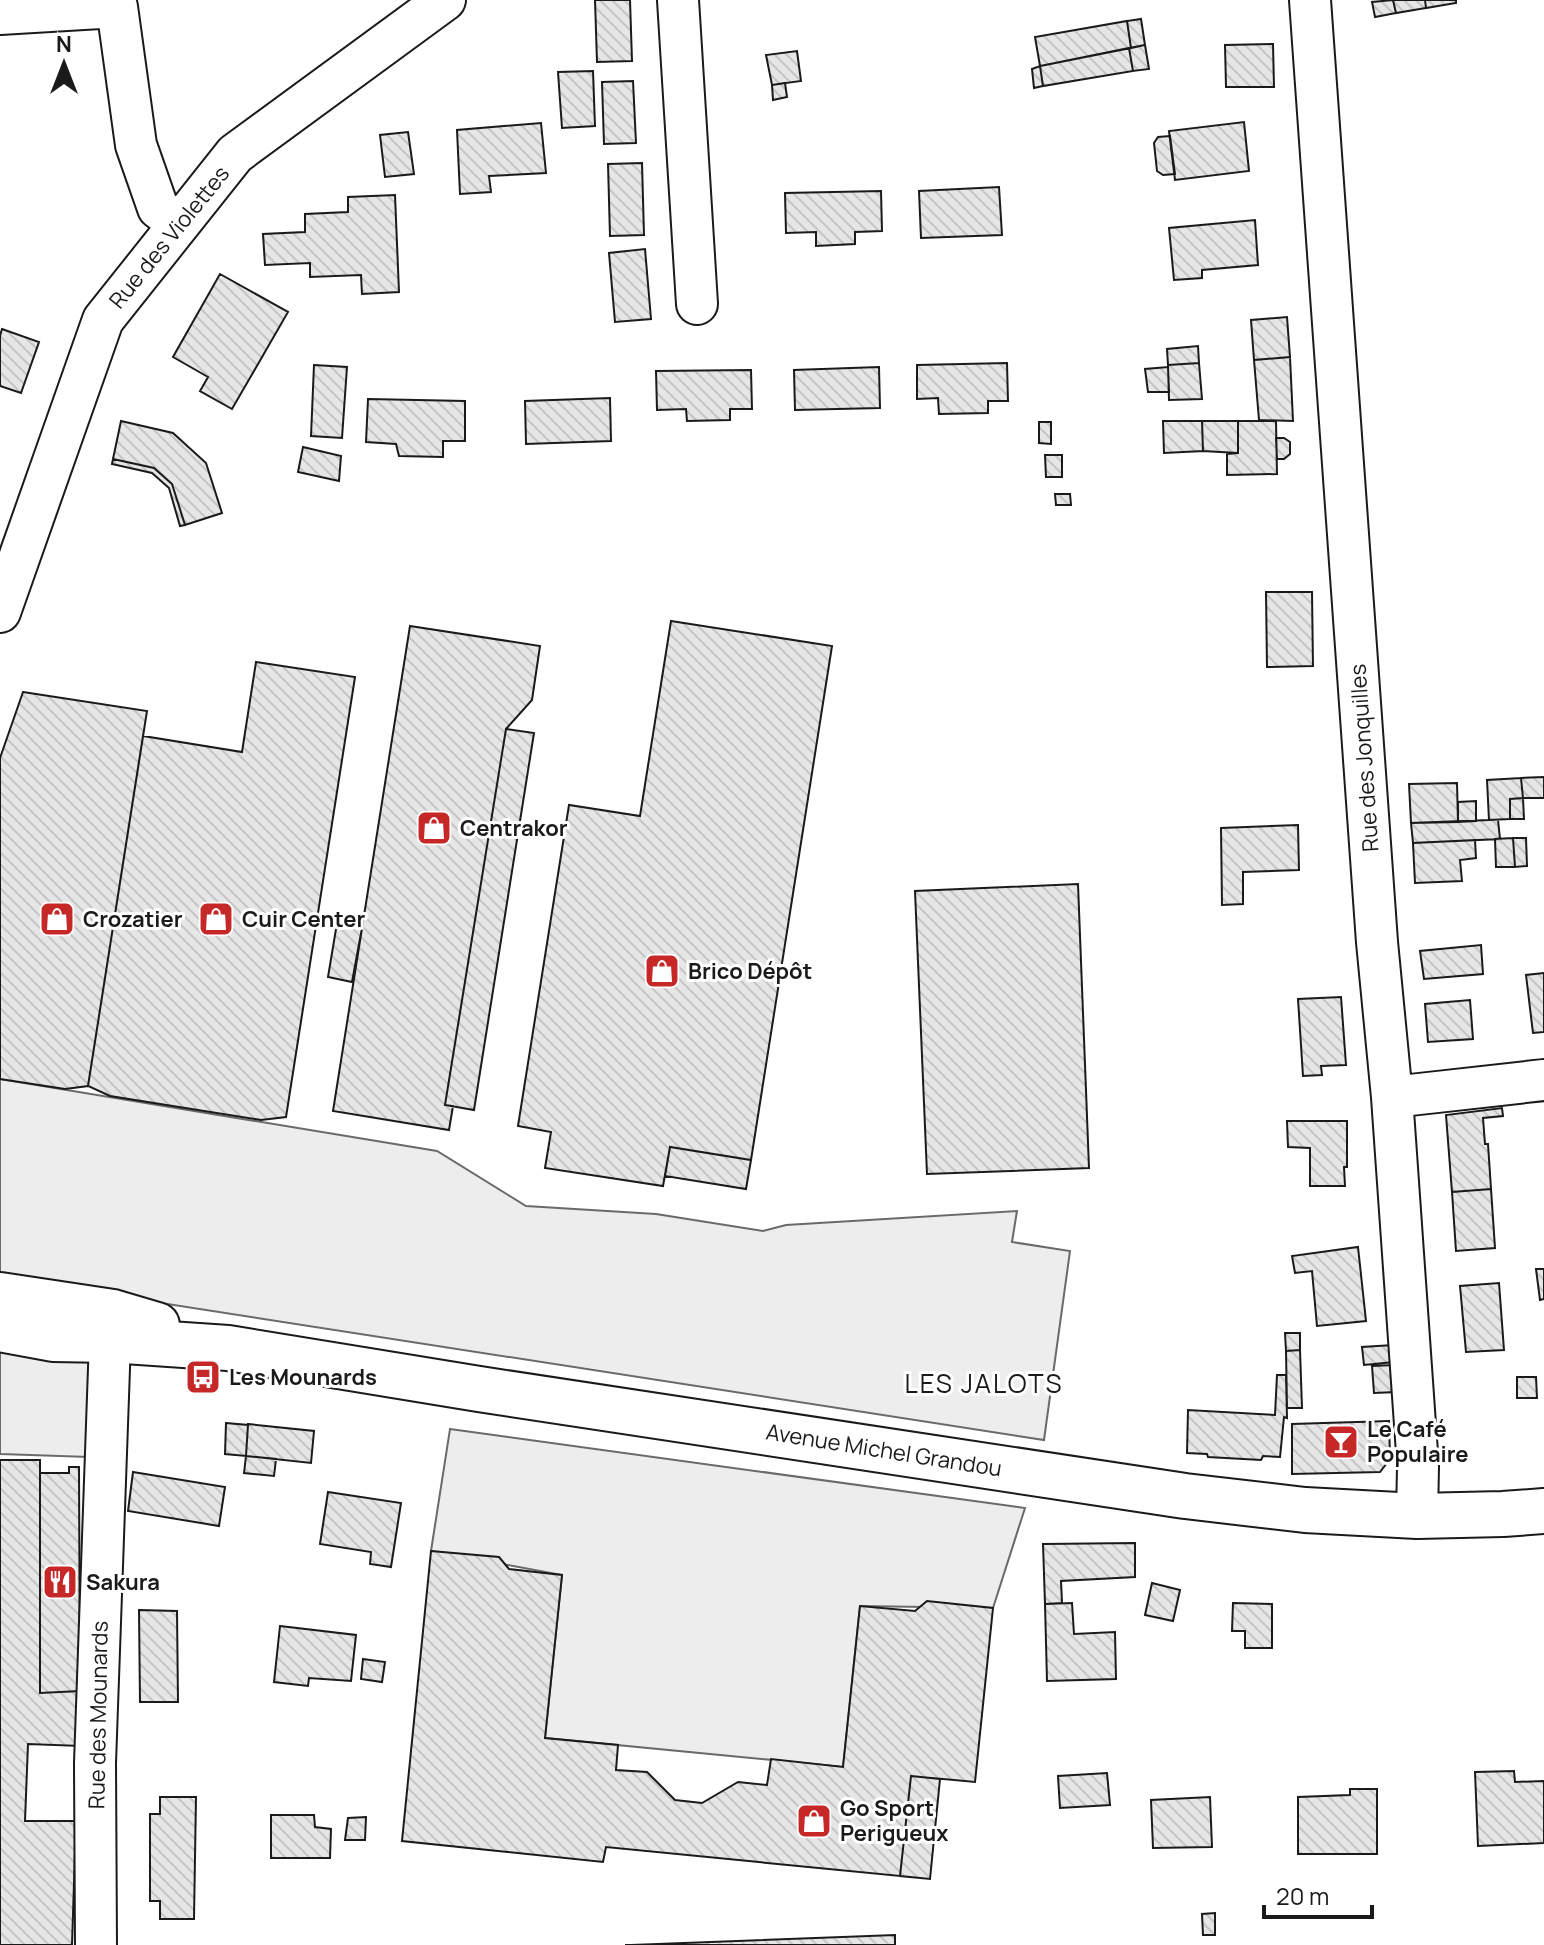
<svg xmlns="http://www.w3.org/2000/svg" width="1544" height="1945" viewBox="0 0 1544 1945" font-family="Manrope,sans-serif">
<style>
.parking{fill:#ededed;stroke:#6a6a6a;stroke-width:2}
.building{fill:url(#building-back-hatch);stroke:#1a1a1a;stroke-width:2}
.lines{fill:none;stroke-linecap:round;stroke-linejoin:round}
.minor-casing{stroke:#1a1a1a;stroke-width:44}
.major-casing{stroke:#1a1a1a;stroke-width:48}
.minor{stroke:#fff;stroke-width:40}
.major{stroke:#fff;stroke-width:44}
.labels{text-anchor:middle;dominant-baseline:central;stroke-width:6;stroke-linejoin:round;paint-order:stroke}
.street-label{font-size:22px;fill:#1a1a1a;stroke:#fff}
.poi-label{font-size:22px;font-weight:bold;fill:#1a1a1a;stroke:#fff;text-anchor:start}
.quarter-label{font-size:26px;letter-spacing:2px;fill:#1a1a1a;stroke:#fff}
</style>
<defs>
<pattern id="building-back-hatch" width="6" height="6" patternUnits="userSpaceOnUse" patternTransform="scale(2)"><rect width="6" height="6" fill="#e6e6e6"/><path d="M-1 5l2 2M0 0l6 6M5-1l2 2" fill="none" stroke="#c5c5c5"/></pattern>
</defs>
<rect width="100%" height="100%" fill="#fff"/>
<path class="parking" d="M0,1079L437,1151L526,1206L656,1214L763,1231L786,1225L1017,1211L1012,1242L1070,1251L1044,1440L0,1278Z
M0,1343L95,1352L89,1457L0,1454Z
M450,1429L1025,1508L993,1608L860,1606L843,1767L545,1738L562,1575L431,1551Z"/>
<path class="building" d="M595,0H630L632,61L597,62Z
M1393,0L1396,13L1375,17L1372,2Z
M1393,0H1425L1426,8L1396,13Z
M1425,0H1456V3L1426,8Z
M1141,19L1145,45L1131,48L1127,21Z
M1127,21L1131,48L1040,66L1035,37Z
M1273,44L1274,87H1226L1225,45Z
M1145,45L1149,69L1133,71L1129,48Z
M1129,48L1133,71L1043,86L1040,66Z
M797,51L801,81L772,85L766,55Z
M1040,66L1043,86L1034,88L1032,69Z
M593,71L595,126L562,128L558,72Z
M633,81L636,143L604,144L602,82Z
M785,83L787,97L773,100L772,85Z
M1244,122L1249,171L1175,180L1169,131Z
M541,123L546,173L489,176L491,192L460,194L457,130Z
M408,132L414,174L385,177L380,135Z
M1170,136L1175,174L1163,175L1157,171L1154,143L1158,137Z
M642,163L644,235L610,236L608,164Z
M999,187L1002,235L921,238L919,191Z
M881,191L882,231L855,232V244L816,246V232L786,233L785,193Z
M395,195L399,292L362,294L361,275L310,277V263L265,265L263,234L305,232V214L348,212V197Z
M1255,220L1258,265L1202,270V278L1174,280L1169,228Z
M645,249L651,319L615,322L609,253Z
M220,274L288,312L232,409L200,391L208,377L173,357Z
M1287,317L1290,357L1254,360L1251,320Z
M2,329L39,342L21,393L0,386V336Z
M1198,346L1199,363L1168,365L1167,349Z
M1290,357L1293,421L1259,420L1254,360Z
M1007,363L1008,401H988V413L939,414L938,398L917,399V365Z
M1199,363L1202,399L1169,400L1168,365Z
M314,365L347,367L342,438L311,436Z
M879,367L880,408L795,410L794,370Z
M1168,367L1169,392H1148L1145,369Z
M751,370L752,409H730V420L687,421L686,409L657,410L656,371Z
M610,398L611,441L526,444L525,401Z
M368,399L465,401V441H443V457L399,456L396,444L366,442Z
M121,421L173,433L206,463L222,513L185,525L172,484L154,468L113,459Z
M1163,421H1202L1203,451L1164,453Z
M1202,421H1238V453L1203,451Z
M1238,421H1276L1277,474L1227,475V454L1238,453Z
M1039,422H1051V444L1039,443Z
M1276,438H1284L1290,442V454L1284,459H1277Z
M303,447L341,456L339,481L298,472Z
M1045,455H1062V477H1046Z
M113,459L154,468L172,484L185,525L180,526L169,488L152,473L112,464Z
M1055,494H1070L1071,505H1056Z
M1266,592H1312L1313,666L1267,667Z
M671,621L832,646L751,1160L670,1147L663,1186L545,1168L551,1132L518,1126L569,805L640,816Z
M410,626L540,646L532,700L506,729L445,1105L453,1106L449,1130L333,1111Z
M256,662L355,677L286,1117L261,1120L110,1096L88,1086L143,736L242,752Z
M23,692L147,711L88,1086L65,1089L0,1079V758Z
M506,729L534,733L474,1110L445,1105Z
M1544,777V798H1523L1521,778Z
M1521,778L1523,798L1510,799V819L1489,820L1487,780Z
M1457,783L1458,822L1411,823L1409,784Z
M1523,798L1524,819H1510V799Z
M1476,801V821L1458,822V802Z
M1489,820H1498L1500,839L1413,843L1411,823Z
M1298,825L1299,870L1243,872V904L1222,905L1221,828Z
M1513,838L1515,867H1496L1495,839Z
M1513,838H1526L1527,866L1515,867Z
M1475,840L1476,858L1460,860L1462,881L1415,883L1413,843Z
M1078,884L1089,1168L927,1174L915,891Z
M337,923L362,928L352,982L328,977Z
M1481,945L1483,974L1424,979L1420,951Z
M1544,973V1032L1533,1033L1526,975Z
M1341,997L1346,1065L1321,1066L1322,1075L1303,1076L1298,999Z
M1470,1000L1473,1039L1428,1042L1425,1004Z
M1502,1108L1503,1116L1483,1118L1485,1144H1488L1491,1189L1452,1192L1446,1115Z
M1287,1121H1347V1167H1344L1345,1186H1310V1148L1288,1147Z
M670,1147L751,1160L746,1189L665,1176Z
M1491,1189L1495,1248L1456,1251L1452,1192Z
M1358,1247L1366,1321L1317,1326L1312,1271L1295,1273L1292,1256Z
M1536,1269H1544V1299L1540,1300Z
M1499,1283L1504,1350L1466,1352L1460,1286Z
M1285,1333H1300V1350L1286,1351Z
M1393,1345L1394,1362L1364,1365L1362,1347Z
M1300,1350L1302,1408H1287L1286,1351Z
M1394,1365L1397,1392L1374,1393L1372,1366Z
M1277,1375H1286L1287,1418L1284,1417L1280,1457L1263,1456L1261,1460L1208,1457L1207,1454L1187,1453L1188,1410L1275,1415Z
M1517,1377H1536L1537,1398H1517Z
M1389,1421L1390,1459L1380,1472L1292,1474V1424Z
M226,1423L248,1425L246,1456L225,1454Z
M248,1424L314,1431L311,1463L246,1456Z
M246,1456L276,1459L274,1476L244,1473Z
M0,1460H40V1693L80,1691L81,1746L28,1744L25,1821H76L72,1945H0Z
M69,1467H79L80,1691L40,1693V1473H69Z
M133,1472L225,1487L219,1526L128,1511Z
M328,1492L401,1503L391,1567L370,1564L371,1552L320,1544Z
M1135,1543V1577L1061,1581L1062,1603L1045,1604L1043,1544Z
M431,1551L499,1557L509,1569L562,1575L545,1738L618,1745L616,1770L647,1772L675,1800L702,1803L738,1782L767,1785L771,1759L843,1767L860,1606L915,1611L927,1601L993,1608L975,1782L911,1776L900,1876L606,1847L603,1862L402,1841Z
M1152,1583L1180,1590L1173,1621L1145,1615Z
M1072,1603L1074,1634L1115,1632L1116,1679L1047,1681L1045,1604Z
M1233,1603L1272,1604V1648H1245V1631H1232Z
M139,1610L177,1611L178,1702H140Z
M280,1626L356,1635L351,1681L309,1678L308,1686L274,1682Z
M363,1659L385,1662L382,1682L361,1679Z
M1514,1771L1515,1782L1544,1781V1843L1478,1846L1475,1772Z
M1107,1773L1110,1805L1060,1808L1058,1776Z
M911,1776L940,1779L930,1879L900,1876Z
M1350,1789H1377V1854H1298V1797L1350,1795Z
M160,1797H196L194,1919H160V1901H150V1814H160Z
M1210,1797L1212,1847L1153,1848L1151,1800Z
M271,1815H314L315,1827L331,1829L330,1858H271Z
M366,1817L365,1840H345L348,1818Z
M1215,1913V1935H1203L1202,1914Z
M895,1935V1945H625H631Z"/>
<g class="lines">
<defs>
<path id="minor" d="M678,0L697,304
M1310,0L1377,942L1392,1097L1418,1467L1417,1516
M0,14L117,7L136,145L158,208L179,224
M0,612L103,320L235,154L445,0
M1392,1097L1544,1080
M96,1945L95,1763L110,1340"/>
<path id="major" d="M0,1295L113,1312L157,1325
M0,1329L53,1339L110,1340L228,1348L479,1389L1185,1496L1305,1510L1417,1516L1503,1514L1544,1511"/>
</defs>
<use href="#minor" class="minor-casing"/>
<use href="#major" class="major-casing"/>
<use href="#minor" class="minor"/>
<use href="#major" class="major"/>
</g>
<defs>
<symbol id="shop-square" viewBox="-11 -11 22 22"><rect x="-9" y="-9" width="18" height="18" rx="4" fill="#c62828" stroke="#fff"/><path d="M-5-2.5h2.3a2.7 3.5 0 0 1 5.4 0H5L5.5 6h-11ZM-1.5-2.5h3a1.5 2.3 0 0 0-3 0Z" fill="#fff"/></symbol>
<symbol id="bus-square" viewBox="-11 -11 22 22"><rect x="-9" y="-9" width="18" height="18" rx="4" fill="#c62828" stroke="#fff"/><path d="M-5-6H5V4H4V6H2V4H-2V6H-4V4H-5ZM-3.5-4V0h7V-4ZM-3.5 1.2v1.5H-2V1.2ZM2 1.2v1.5H3.5V1.2Z" fill="#fff"/></symbol>
<symbol id="bar-square" viewBox="-11 -11 22 22"><rect x="-9" y="-9" width="18" height="18" rx="4" fill="#c62828" stroke="#fff"/><path d="M-6-5H6L.8 .8V4.5H3.5V6h-7V4.5H-.8V.8Z" fill="#fff"/></symbol>
<symbol id="restaurant-square" viewBox="-11 -11 22 22"><rect x="-9" y="-9" width="18" height="18" rx="4" fill="#c62828" stroke="#fff"/><path d="M-5-6h1v4h1v-4h1v4h1v-4h1v5L-1.5 .5V6h-2V.5L-5-1ZM5-6V6H3V1.5H1.5Q1.5-4 5-6Z" fill="#fff"/></symbol>
</defs>
<g fill-rule="evenodd">
<use href="#shop-square" x="414" y="808" width="40" height="40"/>
<use href="#shop-square" x="37" y="899" width="40" height="40"/>
<use href="#shop-square" x="196" y="899" width="40" height="40"/>
<use href="#shop-square" x="642" y="951" width="40" height="40"/>
<use href="#bus-square" x="183" y="1357" width="40" height="40"/>
<use href="#bar-square" x="1321" y="1422" width="40" height="40"/>
<use href="#restaurant-square" x="40" y="1562" width="40" height="40"/>
<use href="#shop-square" x="794" y="1801" width="40" height="40"/>
</g>
<g class="labels">
<g class="street-label">
<text transform="translate(169 237) rotate(-51)">Rue des Violettes</text>
<text transform="translate(1364 758) rotate(-94)">Rue des Jonquilles</text>
<text transform="translate(884 1450) rotate(9)">Avenue Michel Grandou</text>
<text transform="translate(98 1715) rotate(-89)">Rue des Mounards</text>
</g>
<g class="poi-label">
<text x="460" y="828">Centrakor</text>
<text x="83" y="919">Crozatier</text>
<text x="242" y="919">Cuir Center</text>
<text x="688" y="971">Brico Dépôt</text>
<text x="229" y="1377">Les Mounards</text>
<text x="1367" y="1429">Le Café<tspan x="1367" dy="25">Populaire</tspan></text>
<text x="86" y="1582">Sakura</text>
<text x="840" y="1808">Go Sport<tspan x="840" dy="25">Perigueux</tspan></text>
</g>
<g class="quarter-label">
<text x="984" y="1383">LES JALOTS</text>
</g>
</g>
<g transform="translate(64 64)" stroke="#ffffff" stroke-width="6" paint-order="stroke">
<path d="M0-6L14 30L0 20L-14 30Z" fill="#1a1a1a"/>
<text y="-12" font-size="22" font-weight="bold" text-anchor="middle" fill="#1a1a1a">N</text>
</g>
<path d="M1264 1905v12h108v-12" fill="none" stroke="#1a1a1a" stroke-width="4"/>
<text x="1276" y="1905" font-size="24" fill="#1a1a1a" stroke="#ffffff" stroke-width="6" paint-order="stroke">20 m</text>
</svg>
